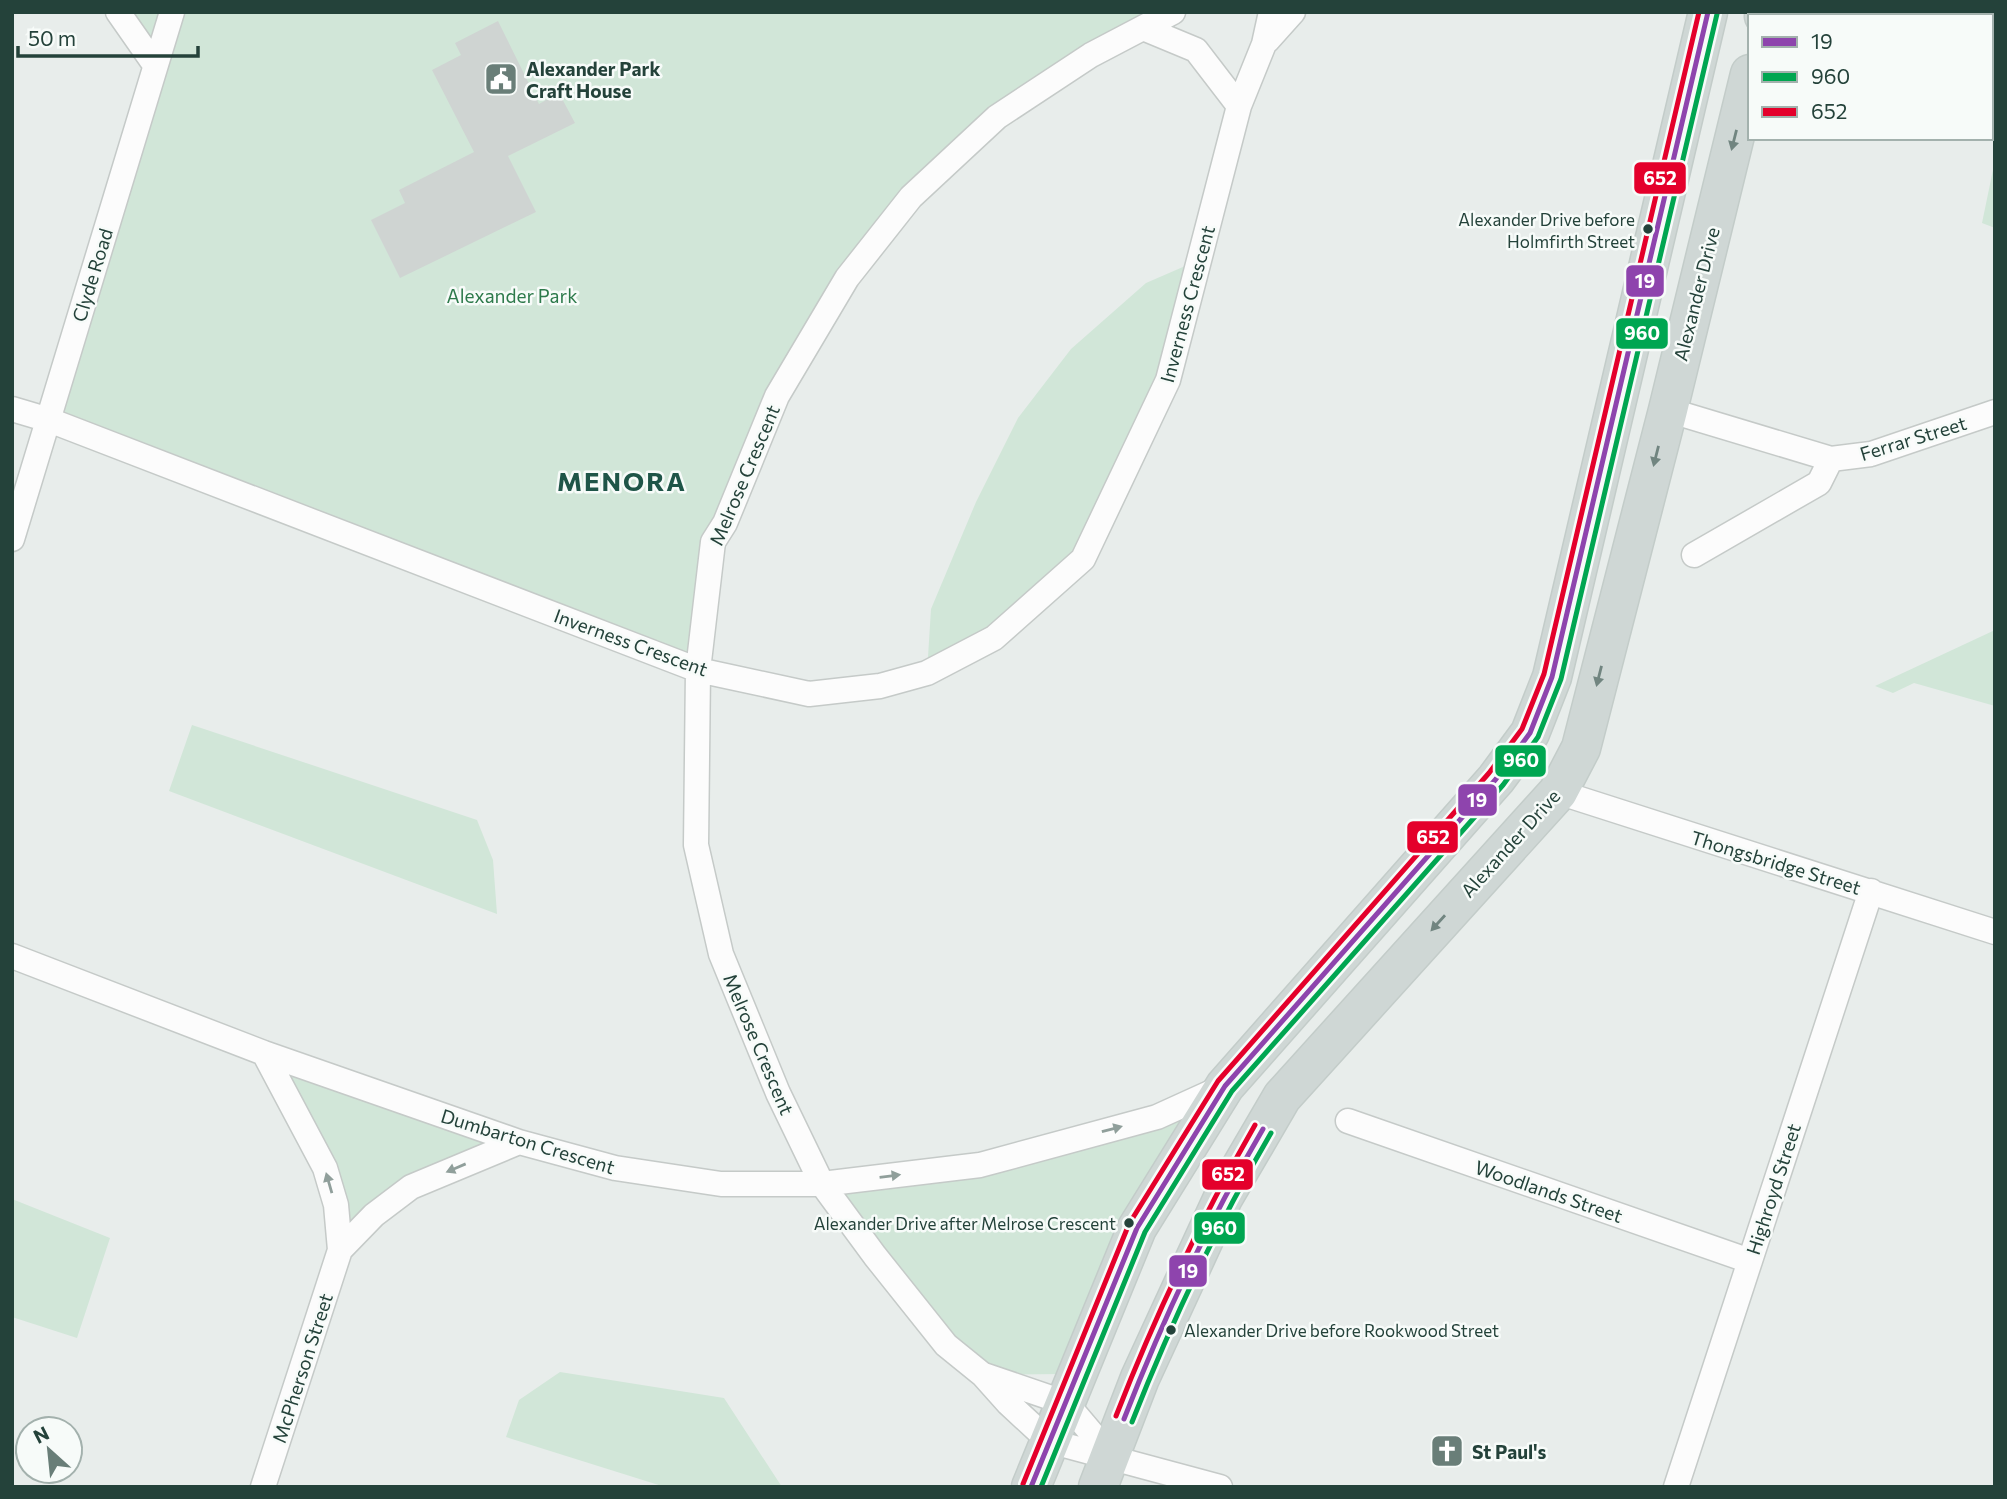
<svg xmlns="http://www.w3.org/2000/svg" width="2007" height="1499" viewBox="0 0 2007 1499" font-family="Commissioner,sans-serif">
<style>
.green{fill:#d1e6d8}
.building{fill:#cfd4d2}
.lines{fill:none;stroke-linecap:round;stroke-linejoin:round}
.minor-casing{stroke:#c5cac8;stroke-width:27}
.primary-casing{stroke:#c3ccc9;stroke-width:41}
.minor{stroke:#fcfcfc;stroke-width:24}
.primary{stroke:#cfd7d5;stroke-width:38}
.bus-1-casing{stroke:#f7fbf9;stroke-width:10}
.bus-2-casing{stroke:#f7fbf9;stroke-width:10}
.bus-3-casing{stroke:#f7fbf9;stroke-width:10}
.bus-1{stroke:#8e44ad;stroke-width:5}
.bus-2{stroke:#00a651;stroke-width:5}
.bus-3{stroke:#e4002b;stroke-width:5}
.oneway{fill:#718580}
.oneway2{fill:#909f9b}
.bus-dot{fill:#24423a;stroke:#f7fbf9;stroke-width:2.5}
.labels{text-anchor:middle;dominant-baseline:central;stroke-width:5;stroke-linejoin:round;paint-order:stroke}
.bus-label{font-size:17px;fill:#24423a;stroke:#f7fbf9;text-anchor:end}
.poi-label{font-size:19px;font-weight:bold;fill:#24423a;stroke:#f7fbf9;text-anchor:start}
.street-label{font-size:19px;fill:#24423a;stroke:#f7fbf9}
.park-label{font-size:19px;fill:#2d7a4b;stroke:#f7fbf9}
.district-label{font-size:26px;font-weight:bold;letter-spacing:2px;fill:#1f5548;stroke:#f7fbf9}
.line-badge{stroke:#f7fbf9;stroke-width:2.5}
.badge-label{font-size:19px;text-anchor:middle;font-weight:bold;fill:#fff}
</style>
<rect width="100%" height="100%" fill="#e8edeb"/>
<path class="green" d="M118,12H172L155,65Z
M176,12H1173L997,117L847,278L713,542L698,670L49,420Z
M1995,160V228L1982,223Z
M1199,260L1168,380L1083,559L927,673L931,609L976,502L1018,418L1071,349L1146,283Z
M1995,630V706L1914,683L1893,693L1875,686Z
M192,725L477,820L493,860L497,914L169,791Z
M264,1053L519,1142L411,1187L340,1250L325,1168Z
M1225,1086L1062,1374L983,1375L822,1184L980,1165Z
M12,1199L110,1238L77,1338L12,1317Z
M560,1372L724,1398L782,1487H665L506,1437L519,1400Z"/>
<path class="building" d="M498,21L539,104L559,93L575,123L508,156L536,212L400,278L371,220L405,203L399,190L474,152L432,70L461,55L455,43Z"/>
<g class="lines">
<defs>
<path id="minor" d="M118,12L155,65
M1173,12L1091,55L997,117L911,197L847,278L777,396L725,523L713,542L698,670L696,845L721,954L778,1093L822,1184L875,1256L946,1345L983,1375L1008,1403L1049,1441L1220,1487
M1874,12L1884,16
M1143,28L1196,50L1239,106
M1267,41L1293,12
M1991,54L1995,55
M12,409L49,420L698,670L809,694L880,686L927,673L994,638L1083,559L1168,380L1239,106L1264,44L1271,12
M1668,410L1831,459L1871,454L1995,412
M12,539L172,12
M1694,555L1819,483L1831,459
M1558,792L1995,932
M12,956L264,1053L519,1142L615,1168L721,1184H822L980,1165L1157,1117L1223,1087
M1348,1121L1750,1261
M340,1250L374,1215L411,1187L519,1142
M984,1375L1066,1403L1110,1455
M263,1487L340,1250L336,1205L325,1168L264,1053
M1676,1487L1871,891"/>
<path id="primary" d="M1764,16L1765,12
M1031,1487L1137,1228L1225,1086L1496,779L1530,733L1552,677L1708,12
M1098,1487L1140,1378L1223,1198L1282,1097L1558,792L1581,748L1668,410L1750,74"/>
</defs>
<use href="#minor" class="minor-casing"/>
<use href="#primary" class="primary-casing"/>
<use href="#minor" class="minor"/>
<use href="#primary" class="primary"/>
<defs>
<path id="bus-1" d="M1124,1419C1163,1319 1209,1221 1263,1129
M1031,1487L1137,1228L1225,1086L1496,779L1530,733L1552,677L1708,12"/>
<path id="bus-2" d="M1132,1422C1171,1323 1217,1225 1271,1133
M1041,1487L1145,1232L1232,1091L1503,785L1538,737L1561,679L1717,14"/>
<path id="bus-3" d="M1116,1416C1155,1316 1202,1217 1255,1125
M1023,1484L1129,1224L1218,1081L1489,773L1522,729L1544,674L1699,12"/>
</defs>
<use href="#bus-1" class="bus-1-casing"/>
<use href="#bus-2" class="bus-2-casing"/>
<use href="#bus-3" class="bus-3-casing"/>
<use href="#bus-1" class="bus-1"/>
<use href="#bus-2" class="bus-2"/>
<use href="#bus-3" class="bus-3"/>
</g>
<defs><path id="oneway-solid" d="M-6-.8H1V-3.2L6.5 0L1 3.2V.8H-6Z" transform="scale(1.75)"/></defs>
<g class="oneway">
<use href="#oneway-solid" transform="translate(1734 140) rotate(104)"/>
<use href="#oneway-solid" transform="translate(1656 456) rotate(104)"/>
<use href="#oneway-solid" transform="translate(1599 676) rotate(104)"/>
<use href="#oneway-solid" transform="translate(1438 923) rotate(132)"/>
</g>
<g class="oneway2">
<use href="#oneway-solid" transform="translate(1112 1129) rotate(-15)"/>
<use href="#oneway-solid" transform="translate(456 1168) rotate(157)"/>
<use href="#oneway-solid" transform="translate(890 1176) rotate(-7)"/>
<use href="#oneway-solid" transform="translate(329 1183) rotate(-106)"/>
</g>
<defs>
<symbol id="civic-square" viewBox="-11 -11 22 22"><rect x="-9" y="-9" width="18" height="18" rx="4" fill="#697e78" stroke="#f7fbf9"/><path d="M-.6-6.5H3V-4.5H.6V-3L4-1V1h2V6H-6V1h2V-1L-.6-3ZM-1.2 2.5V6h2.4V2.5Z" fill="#fff"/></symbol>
<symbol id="church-square" viewBox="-11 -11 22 22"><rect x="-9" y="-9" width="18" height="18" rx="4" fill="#697e78" stroke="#f7fbf9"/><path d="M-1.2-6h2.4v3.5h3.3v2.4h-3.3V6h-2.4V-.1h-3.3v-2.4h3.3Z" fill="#fff"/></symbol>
</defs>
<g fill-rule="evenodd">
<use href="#civic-square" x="482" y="60" width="38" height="38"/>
<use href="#church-square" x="1428" y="1432" width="38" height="38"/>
</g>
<g class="bus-dot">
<circle cx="1648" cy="229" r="6"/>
<circle cx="1129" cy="1223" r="6"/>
<circle cx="1171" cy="1330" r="6"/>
</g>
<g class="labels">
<g class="bus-label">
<text x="1635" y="219">Alexander Drive before<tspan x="1635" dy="22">Holmfirth Street</tspan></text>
<text x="1116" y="1223">Alexander Drive after Melrose Crescent</text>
<text x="1184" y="1330" text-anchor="start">Alexander Drive before Rookwood Street</text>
</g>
<g class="poi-label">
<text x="526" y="68">Alexander Park<tspan x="526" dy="22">Craft House</tspan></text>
<text x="1472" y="1451">St Paul's</text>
</g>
<g class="street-label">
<text transform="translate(92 275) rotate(-73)">Clyde Road</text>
<text transform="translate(1696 294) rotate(-76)">Alexander Drive</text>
<text transform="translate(1187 304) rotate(-75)">Inverness Crescent</text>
<text transform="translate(1913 438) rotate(-17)">Ferrar Street</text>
<text transform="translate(744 475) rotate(-67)">Melrose Crescent</text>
<text transform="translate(631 642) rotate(20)">Inverness Crescent</text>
<text transform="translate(1510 843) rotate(-48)">Alexander Drive</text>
<text transform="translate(1776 862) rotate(17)">Thongsbridge Street</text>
<text transform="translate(759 1044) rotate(67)">Melrose Crescent</text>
<text transform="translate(528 1141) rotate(17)">Dumbarton Crescent</text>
<text transform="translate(1773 1189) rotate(-72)">Highroyd Street</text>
<text transform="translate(1549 1191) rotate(19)">Woodlands Street</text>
<text transform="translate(302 1368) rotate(-72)">McPherson Street</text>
</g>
<g class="park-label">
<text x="512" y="295">Alexander Park</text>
</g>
<g class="district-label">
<text x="622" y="480">MENORA</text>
</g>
</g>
<g class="line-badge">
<rect x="1633" y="161" width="54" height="34" rx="7" fill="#e4002b"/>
<rect x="1625" y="264" width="40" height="34" rx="7" fill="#8e44ad"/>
<rect x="1615" y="317" width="54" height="33" rx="7" fill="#00a651"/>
<rect x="1494" y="744" width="53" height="34" rx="7" fill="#00a651"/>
<rect x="1457" y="783" width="41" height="34" rx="7" fill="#8e44ad"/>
<rect x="1406" y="820" width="53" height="34" rx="7" fill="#e4002b"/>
<rect x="1201" y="1158" width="53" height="33" rx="7" fill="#e4002b"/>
<rect x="1193" y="1211" width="53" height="34" rx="7" fill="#00a651"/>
<rect x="1168" y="1254" width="40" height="34" rx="7" fill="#8e44ad"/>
</g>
<g class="badge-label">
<text x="1660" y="185">652</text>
<text x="1645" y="288">19</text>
<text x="1642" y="340">960</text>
<text x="1521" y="767">960</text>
<text x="1477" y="807">19</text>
<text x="1433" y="844">652</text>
<text x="1228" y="1181">652</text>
<text x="1219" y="1235">960</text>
<text x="1188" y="1278">19</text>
</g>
<rect width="2007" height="1499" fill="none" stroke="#24423a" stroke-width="28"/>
<rect x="1748" y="14" width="245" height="126" fill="#f7fbf9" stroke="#a3b1ad" stroke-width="2"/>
<rect x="1762" y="37" width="35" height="10" fill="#8e44ad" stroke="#a3b1ad" stroke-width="2"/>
<text x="1811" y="49" font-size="21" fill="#24423a">19</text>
<rect x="1762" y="72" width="35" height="10" fill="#00a651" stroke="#a3b1ad" stroke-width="2"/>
<text x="1811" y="84" font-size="21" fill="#24423a">960</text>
<rect x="1762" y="107" width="35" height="10" fill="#e4002b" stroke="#a3b1ad" stroke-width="2"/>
<text x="1811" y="119" font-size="21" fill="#24423a">652</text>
<g transform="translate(49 1450) rotate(333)"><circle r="33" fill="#f7fbf9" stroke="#a3b1ad" stroke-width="2"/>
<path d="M0-5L12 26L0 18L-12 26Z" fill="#697e78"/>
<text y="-10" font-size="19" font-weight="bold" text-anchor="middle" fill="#24423a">N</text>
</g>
<path d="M18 46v10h180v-10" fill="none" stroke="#24423a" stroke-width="3.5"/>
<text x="28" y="46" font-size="21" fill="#24423a" stroke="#f7fbf9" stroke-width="5" paint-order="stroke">50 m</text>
</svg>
